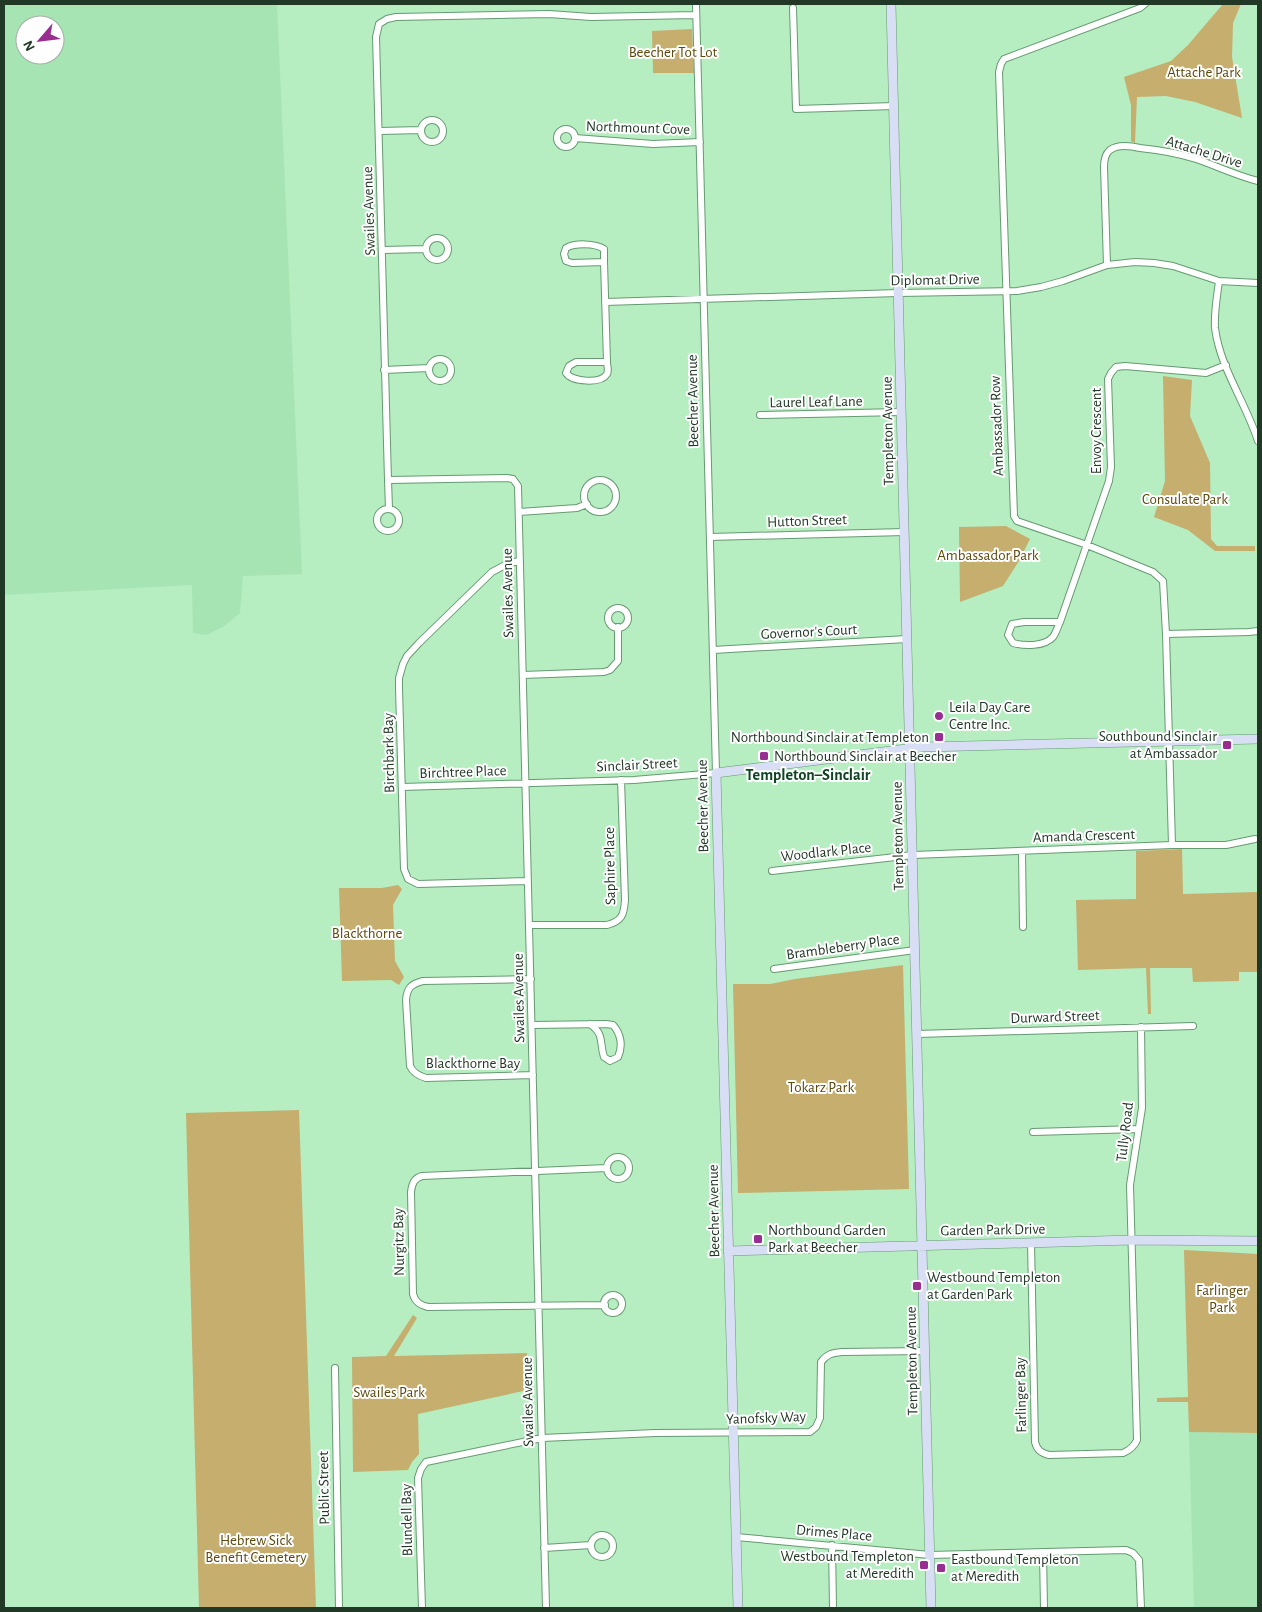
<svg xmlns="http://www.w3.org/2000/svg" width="1262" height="1612" viewBox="0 0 1262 1612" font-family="'Alegreya Sans',sans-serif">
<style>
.built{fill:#a6e4b3;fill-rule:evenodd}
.green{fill:#c5ae6e}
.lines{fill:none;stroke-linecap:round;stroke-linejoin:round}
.street-casing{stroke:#669a72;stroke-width:8}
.secondary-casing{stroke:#669a72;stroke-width:10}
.street{stroke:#fff;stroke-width:6}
.secondary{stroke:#d8def3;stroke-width:9}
.poi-dot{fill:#982e91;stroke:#fefefe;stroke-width:2}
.labels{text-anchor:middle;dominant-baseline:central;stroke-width:4;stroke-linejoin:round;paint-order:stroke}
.park-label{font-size:15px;fill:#5c4a0d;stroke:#fefefe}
.street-label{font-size:15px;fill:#223827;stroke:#fefefe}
.poi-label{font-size:15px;fill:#223827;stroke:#fefefe;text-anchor:start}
.neighbourhood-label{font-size:16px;font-weight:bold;fill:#0f4522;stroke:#fefefe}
</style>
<rect width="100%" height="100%" fill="#b6edc1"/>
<path class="built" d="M4,4H277L302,574L243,576L240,613L223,627L206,635L193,633L192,585L4,595ZM25,25H55V55H25Z
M1189,1432L1258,1433V1608H1194Z"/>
<path class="green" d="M1223,4H1241L1233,23L1232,57L1242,118L1195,102L1166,96L1137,97L1135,143L1131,141V105L1124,77L1171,61L1188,45Z
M692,29L694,73H653L652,31Z
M1163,376L1192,380L1190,416L1210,463L1211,539L1217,546H1255V551H1215L1188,530L1154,517L1165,481Z
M1006,526L1030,539L1019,561L1003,586L960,602L959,527Z
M1182,849L1183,894L1258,892V972H1239V981L1193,982L1192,968H1150L1151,1014H1148L1146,968L1078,970L1076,900L1136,899V851Z
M398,885L402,889L393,905L395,961L404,977L399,985L391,980L342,981L339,888H382Z
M903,965L909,1189L738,1193L733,984H770L795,979Z
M299,1110L316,1608H199L186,1113Z
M1184,1250L1258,1254V1433L1189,1432L1188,1402H1157V1398L1188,1397Z
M413,1315L417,1318L394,1356L527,1353L528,1390L418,1414L419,1454L412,1462L408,1470L353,1472L352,1357L386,1356Z"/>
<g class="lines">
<defs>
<path id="street" d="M1145,4L1140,8L1004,59L1001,64L999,72L1014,516L1017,521L1087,545L1153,572L1163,581L1166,634L1172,845
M793,8L796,109L894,106
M421 131a11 11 0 1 1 22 0a11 11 0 1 1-22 0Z
M557 138a9 9 0 1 1 18 0a9 9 0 1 1-18 0Z
M380,131L421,130
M575,138L653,144L700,142
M426 249a11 11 0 1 1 22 0a11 11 0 1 1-22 0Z
M383,250L426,249
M604,262L572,263L566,261L564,254L566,248C575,243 595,243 604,249V262L607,362C607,366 609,370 607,374C601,384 572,382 566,373L569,366L576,362H607
M1107,265L1104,167C1104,161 1105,154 1110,150C1118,144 1131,146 1140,148C1159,150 1178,153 1196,159C1217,166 1237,176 1258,181
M1219,281C1217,297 1214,312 1215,328C1220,368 1246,403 1258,441
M605,302L898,293L1017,291L1041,287L1063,281L1107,265L1135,262L1154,263L1173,266L1219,281L1258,283
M429 370a11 11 0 1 1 22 0a11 11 0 1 1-22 0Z
M384,370L429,368
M760,415L901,412
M388,480L389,509
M584 496a16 16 0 1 1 32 0a16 16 0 1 1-32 0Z
M377 520a11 11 0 1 1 22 0a11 11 0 1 1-22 0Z
M519,512L577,508L587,504
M710,537L904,532
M520,561L509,563L492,572L419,643L407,656L403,664L399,678V688L404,869L408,879L418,884L528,881
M608 618a10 10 0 1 1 20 0a10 10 0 1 1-20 0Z
M1060,622H1024L1012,624L1008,635L1013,643C1024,646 1044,647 1053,637C1056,633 1058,626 1060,622L1109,481L1111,467L1108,379L1111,373L1116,367L1125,366L1206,373L1226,365
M1166,634L1249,632L1258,631
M713,650L907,639
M523,675L604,672L610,670L618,661V627
M402,787L634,780L716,773L696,4
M1022,851L1023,927
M772,871L913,855L1172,845H1226L1255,839
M529,925H607C622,921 624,915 625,900L621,780
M774,969L915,950
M531,979L423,981C411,984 407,988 406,1000L410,1066C413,1073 419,1076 426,1078L533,1075
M532,1025L606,1024L613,1025C621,1034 623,1046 618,1057L610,1061L604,1057C599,1042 605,1035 590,1024
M917,1034L1193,1026
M1033,1132L1138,1129
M607 1168a11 11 0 1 1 22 0a11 11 0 1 1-22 0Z
M1031,1243L1035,1442C1037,1450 1041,1453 1049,1455L1123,1453C1130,1450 1134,1447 1137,1440L1130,1185L1142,1108L1141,1027
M604 1304a9 9 0 1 1 18 0a9 9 0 1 1-18 0Z
M605,1305L428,1307C420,1305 415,1302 413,1294L411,1192C412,1184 414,1178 422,1176L607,1168
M335,1368L339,1608
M591 1546a11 11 0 1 1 22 0a11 11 0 1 1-22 0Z
M736,1537L930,1555L1126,1550L1133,1553L1139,1560L1141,1608
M832,1545L833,1608
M544,1548L591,1545
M1043,1552L1044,1608
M422,1608L418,1478L421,1469L426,1462L542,1438L655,1433L810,1432L816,1427L820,1418L821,1362C827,1354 832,1353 842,1352L925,1351
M546,1608L518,486L513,479L507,478L388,480L376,37L379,24L387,19L396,17L549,14L591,17L696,15"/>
<path id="secondary" d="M891,4L931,1608
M728,1251L1132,1240L1258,1241
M738,1608L716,773L922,747L1258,739"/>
</defs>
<use href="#street" class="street-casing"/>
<use href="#secondary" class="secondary-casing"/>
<use href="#street" class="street"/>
<use href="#secondary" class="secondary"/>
</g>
<g class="poi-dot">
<circle cx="939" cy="716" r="5"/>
<rect x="934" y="732" width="10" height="10" rx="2.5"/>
<rect x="1222" y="740" width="10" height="10" rx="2.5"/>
<rect x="759" y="751" width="10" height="10" rx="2.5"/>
<rect x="753" y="1234" width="10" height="10" rx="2.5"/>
<rect x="912" y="1281" width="10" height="10" rx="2.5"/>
<rect x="919" y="1560" width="10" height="10" rx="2.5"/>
<rect x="936" y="1563" width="10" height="10" rx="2.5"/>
</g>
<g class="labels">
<g class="park-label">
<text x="673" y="52">Beecher Tot Lot</text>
<text x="1204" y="72">Attache Park</text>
<text x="1185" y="499">Consulate Park</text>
<text x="988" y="555">Ambassador Park</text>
<text x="367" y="933">Blackthorne</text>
<text x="821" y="1087">Tokarz Park</text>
<text x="1222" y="1290">Farlinger<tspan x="1222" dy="17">Park</tspan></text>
<text x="389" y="1392">Swailes Park</text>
<text x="256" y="1540">Hebrew Sick<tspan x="256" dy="17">Benefit Cemetery</tspan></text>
</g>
<g class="street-label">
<text transform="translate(638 128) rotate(2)">Northmount Cove</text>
<text transform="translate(1204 152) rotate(17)">Attache Drive</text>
<text transform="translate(369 211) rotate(-92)">Swailes Avenue</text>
<text transform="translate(935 280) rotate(-1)">Diplomat Drive</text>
<text transform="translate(693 401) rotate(-91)">Beecher Avenue</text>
<text transform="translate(816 402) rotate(-1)">Laurel Leaf Lane</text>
<text transform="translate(997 426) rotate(-92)">Ambassador Row</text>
<text transform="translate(888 431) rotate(-91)">Templeton Avenue</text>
<text transform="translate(1096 431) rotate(-90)">Envoy Crescent</text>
<text transform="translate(807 521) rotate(-2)">Hutton Street</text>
<text transform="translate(508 593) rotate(-91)">Swailes Avenue</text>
<text transform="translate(809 632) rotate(-3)">Governor's Court</text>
<text transform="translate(389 753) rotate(-91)">Birchbark Bay</text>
<text transform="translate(637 765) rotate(-3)">Sinclair Street</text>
<text transform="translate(463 772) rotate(-2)">Birchtree Place</text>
<text transform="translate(703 806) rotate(-91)">Beecher Avenue</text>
<text transform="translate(898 836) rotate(-91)">Templeton Avenue</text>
<text transform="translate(1084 836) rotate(-2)">Amanda Crescent</text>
<text transform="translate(826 852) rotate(-6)">Woodlark Place</text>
<text transform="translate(610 866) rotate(-91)">Saphire Place</text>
<text transform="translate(843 947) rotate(-8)">Brambleberry Place</text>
<text transform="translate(519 998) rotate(-91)">Swailes Avenue</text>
<text transform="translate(1055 1017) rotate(-2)">Durward Street</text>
<text x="473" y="1063">Blackthorne Bay</text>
<text transform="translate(1125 1132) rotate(-83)">Tully Road</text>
<text transform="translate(714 1211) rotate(-91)">Beecher Avenue</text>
<text transform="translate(993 1230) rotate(-1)">Garden Park Drive</text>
<text transform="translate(399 1242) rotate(-91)">Nurgitz Bay</text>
<text transform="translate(912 1361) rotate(-91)">Templeton Avenue</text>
<text transform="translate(1021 1395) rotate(-91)">Farlinger Bay</text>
<text transform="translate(528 1402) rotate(-91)">Swailes Avenue</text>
<text transform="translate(766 1418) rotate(-2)">Yanofsky Way</text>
<text transform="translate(324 1488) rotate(-91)">Public Street</text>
<text transform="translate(407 1520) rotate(-91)">Blundell Bay</text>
<text transform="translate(834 1533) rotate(5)">Drimes Place</text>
</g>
<g class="poi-label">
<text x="949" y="707">Leila Day Care<tspan x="949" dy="17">Centre Inc.</tspan></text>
<text x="1217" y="736" text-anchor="end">Southbound Sinclair<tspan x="1217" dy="17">at Ambassador</tspan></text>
<text x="929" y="737" text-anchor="end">Northbound Sinclair at Templeton</text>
<text x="774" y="756">Northbound Sinclair at Beecher</text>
<text x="768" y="1230">Northbound Garden<tspan x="768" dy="17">Park at Beecher</tspan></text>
<text x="927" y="1277">Westbound Templeton<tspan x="927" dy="17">at Garden Park</tspan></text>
<text x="914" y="1556" text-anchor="end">Westbound Templeton<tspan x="914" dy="17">at Meredith</tspan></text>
<text x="951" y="1559">Eastbound Templeton<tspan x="951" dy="17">at Meredith</tspan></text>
</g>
<g class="neighbourhood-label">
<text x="808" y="775">Templeton–Sinclair</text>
</g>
</g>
<rect width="1262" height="1612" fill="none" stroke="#223827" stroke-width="10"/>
<g transform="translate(40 40) rotate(242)"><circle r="24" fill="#fefefe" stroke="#a6afa8"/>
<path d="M0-4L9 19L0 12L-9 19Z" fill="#982e91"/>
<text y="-8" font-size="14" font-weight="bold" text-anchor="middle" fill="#223827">N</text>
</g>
</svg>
